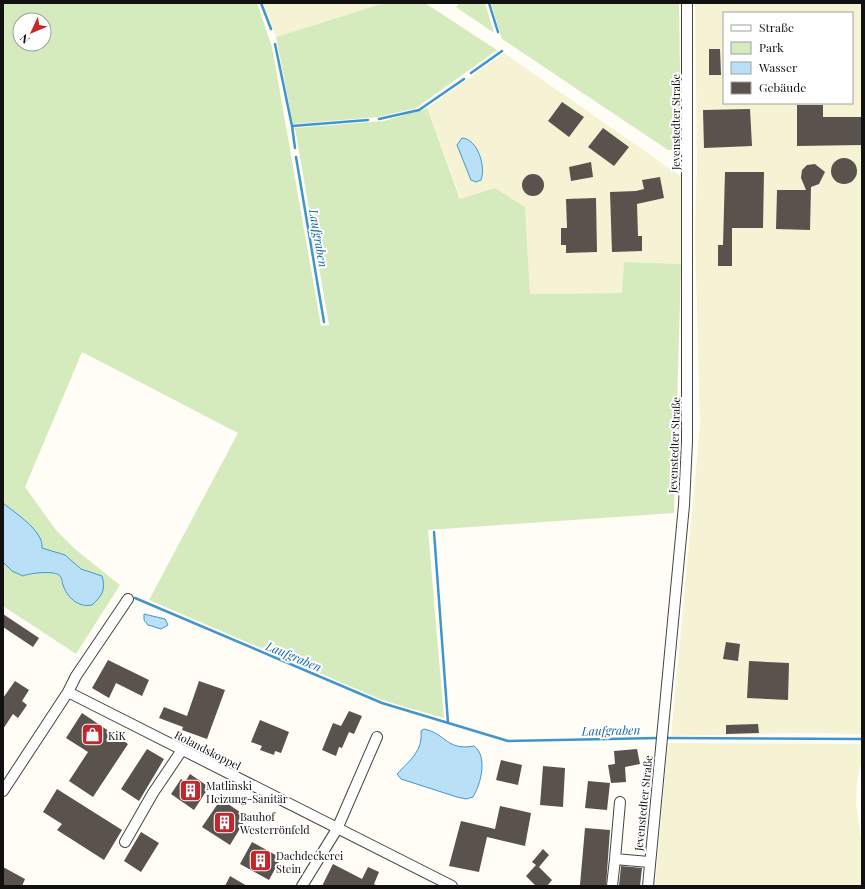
<svg xmlns="http://www.w3.org/2000/svg" width="865" height="889" viewBox="0 0 865 889" font-family="'Playfair Display',serif">
<style>
.farmland{fill:#f6f3d4;fill-rule:evenodd}
.green{fill:#d5ebbd;fill-rule:evenodd}
.water{fill:#b9e0f7;stroke:#3f96cf}
.lines{fill:none;stroke-linecap:round;stroke-linejoin:round}
.stream{stroke:#3f96cf;stroke-width:2.5}
.building{fill:#5a524d}
.minor-casing{stroke:#444;stroke-width:12}
.minor{stroke:#fff;stroke-width:10}
.labels{text-anchor:middle;dominant-baseline:central;stroke-width:4;stroke-linejoin:round;paint-order:stroke}
.street-label{font-size:11px;fill:#111;stroke:#fff}
.poi-label{font-size:11px;fill:#111;stroke:#fff;text-anchor:start}
.water-label{font-size:12px;font-style:italic;fill:#1768a6;stroke:#fff}
</style>
<rect width="100%" height="100%" fill="#fffdf5"/>
<path class="farmland" d="M263,3H384L276,37Z
M695,3H862V734L797,733L671,736L700,426L695,235L697,164ZM724,13H852V103H724Z
M504,53L682,177L681,264L624,262L622,293L530,294L525,207L495,188L461,199L427,108Z
M668,743L862,744V759L857,782L856,804L862,846V886H655Z"/>
<path class="green" d="M3,3H257L272,47L321,326L329,325L295,128L384,121L427,108L460,199L495,188L525,207L530,294L622,293L624,262L681,264L674,513L428,530L444,718L382,700L149,600L238,433L82,352L25,487L56,530L76,550L120,585L76,654L3,606V562L12,571L23,576C32,572 52,570 60,576L62,585L96,574L81,569L65,555L42,548C34,524 21,519 3,503ZM20,20H44V44H20Z
M384,3H425L497,50L416,108L378,117L293,124L276,37Z
M459,3H485L494,33L456,7Z
M491,3H679L681,143C678,149 675,150 668,150L502,39Z"/>
<path class="water" d="M462,138C478,139 486,167 481,180L476,182L471,180L457,145Z
M3,503C15,513 44,531 42,548L65,555L81,569L102,576C106,590 102,596 92,605C78,608 67,597 63,585C62,583 62,578 60,576C56,570 29,573 23,576L12,571L3,562Z
M144,614L165,619L168,625L161,629L148,625L144,620Z
M424,729C447,734 446,751 474,746C488,756 481,784 473,797L466,799L457,797L401,779L397,774C410,760 423,751 421,731Z"/>
<g class="lines">
<path class="stream" d="M261,3L271,29
M489,3L498,32
M275,44L292,126L295,148
M471,73L502,51
M379,119L419,110L464,79
M292,126L368,120
M296,157L324,322
M434,532L448,723
M135,598L382,703L508,741L658,738
M665,738L862,739"/>
</g>
<path class="building" d="M709,49H720L721,75H709Z
M562,102L584,117L569,137L548,121Z
M797,105H823V117H862V145L797,146Z
M750,109L752,146L704,148L703,110Z
M603,128L629,147L614,166L588,147Z
M831 171a13 13 0 1 1 26 0a13 13 0 1 1-26 0Z
M591,162L593,177L571,181L569,167Z
M815,164L825,172L819,184L811,187L810,230L776,229L777,190H806L801,178L802,170L807,165Z
M725,172H764L763,228H732V266H718V245H723Z
M522 185a11 11 0 1 1 22 0a11 11 0 1 1-22 0Z
M660,177L664,198L637,204L638,236H642V251L612,252L610,192L636,191L644,189L642,180Z
M596,198L597,252L566,253V245H561V228H567L566,199Z
M3,614L39,638L33,647L3,627Z
M726,642L740,644L738,661L723,659Z
M108,660L149,680L142,696L116,683L109,698L92,688Z
M749,661L789,663L788,700L747,698Z
M15,681L29,690L22,701L27,705L18,718L13,714L3,729V698Z
M199,681L225,690L207,739L182,730L183,727L159,718L164,707L187,716Z
M349,711L362,716L354,734L349,732L342,748L339,747L336,756L322,750L333,723L341,726Z
M82,713L128,744L93,797L69,781L88,752L66,738Z
M260,720L289,732L281,753L275,751L274,755L260,750L262,746L251,742Z
M758,724L759,733L726,734V725Z
M147,749L164,759L139,801L121,789Z
M637,749L640,764L625,767L626,782L611,783L608,765L615,764L614,751Z
M501,760L522,765L518,785L496,780Z
M543,766L565,768L563,807L540,805Z
M190,774L209,787L194,810L171,794L181,779L185,782Z
M588,781L610,783L607,810L585,808Z
M57,789L122,830L104,860L57,830L62,824L43,812Z
M221,799L247,817L230,845L202,827Z
M500,806L531,813L525,846L487,837L479,872L449,866L461,821L495,829Z
M585,828L610,830L606,886L580,885Z
M141,832L159,843L141,872L124,861Z
M252,842L281,858L269,880L240,864Z
M543,849L549,855L539,867L552,880L547,886H536L526,876L536,865L532,862Z
M333,864L362,879L368,867L379,872L374,884L377,886H322Z
M621,866L642,868L640,886H619Z
M3,867L25,879L22,886H3Z
M230,876L247,886H225Z"/>
<g class="lines">
<defs>
<path id="minor" d="M68,692L452,886
M3,791L68,692L76,676L128,599
M620,802L615,859L649,862
M125,842L153,793L182,750
M302,886L337,829L377,737
M612,886L615,859
M648,886L684,505L687,441V3"/>
</defs>
<use href="#minor" class="minor-casing"/>
<use href="#minor" class="minor"/>
</g>
<defs>
<symbol id="shop-square" viewBox="-11 -11 22 22"><rect x="-9" y="-9" width="18" height="18" rx="4" fill="#c4262e" stroke="#fff"/><path d="M-5-2.5h2.3a2.7 3.5 0 0 1 5.4 0H5L5.5 6h-11ZM-1.5-2.5h3a1.5 2.3 0 0 0-3 0Z" fill="#fff"/></symbol>
<symbol id="building-square" viewBox="-11 -11 22 22"><rect x="-9" y="-9" width="18" height="18" rx="4" fill="#c4262e" stroke="#fff"/><path d="M-4-6H4V6H1V3H-1V6H-4ZM-2.5-4.3h1.7v1.8h-1.7ZM.8-4.3h1.7v1.8H.8ZM-2.5-1h1.7V.8h-1.7ZM.8-1h1.7V.8H.8Z" fill="#fff"/></symbol>
</defs>
<g fill-rule="evenodd">
<use href="#shop-square" x="80" y="722" width="25" height="25"/>
<use href="#building-square" x="178" y="778" width="25" height="25"/>
<use href="#building-square" x="212" y="810" width="25" height="25"/>
<use href="#building-square" x="248" y="848" width="25" height="25"/>
</g>
<g class="labels">
<g class="street-label">
<text transform="translate(675 122) rotate(-90)">Jevenstedter Straße</text>
<text transform="translate(674 445) rotate(-88)">Jevenstedter Straße</text>
<text transform="translate(208 750) rotate(27)">Rolandskoppel</text>
<text transform="translate(643 803) rotate(-84)">Jevenstedter Straße</text>
</g>
<g class="poi-label">
<text x="108" y="735">KiK</text>
<text x="206" y="785">Matlinski<tspan x="206" dy="13">Heizung-Sanitär</tspan></text>
<text x="240" y="816">Bauhof<tspan x="240" dy="13">Westerrönfeld</tspan></text>
<text x="276" y="855">Dachdeckerei<tspan x="276" dy="13">Stein</tspan></text>
</g>
<g class="water-label">
<text transform="translate(319 238) rotate(80)">Laufgraben</text>
<text transform="translate(294 656) rotate(23)">Laufgraben</text>
<text transform="translate(611 730) rotate(-1)">Laufgraben</text>
</g>
</g>
<rect width="865" height="889" fill="none" stroke="#111111" stroke-width="8"/>
<rect x="723" y="12" width="130" height="92" fill="#ffffff" stroke="#a0a0a0"/>
<rect x="731" y="25" width="20" height="6" fill="#ffffff" stroke="#a0a0a0"/>
<text x="759" y="32" font-size="12" fill="#111111">Straße</text>
<rect x="731" y="42" width="20" height="12" fill="#d5ebbd" stroke="#a0a0a0"/>
<text x="759" y="52" font-size="12" fill="#111111">Park</text>
<rect x="731" y="62" width="20" height="12" fill="#b9e0f7" stroke="#a0a0a0"/>
<text x="759" y="72" font-size="12" fill="#111111">Wasser</text>
<rect x="731" y="82" width="20" height="12" fill="#5a524d" stroke="#a0a0a0"/>
<text x="759" y="92" font-size="12" fill="#111111">Gebäude</text>
<g transform="translate(32 32) rotate(226)"><circle r="19" fill="#ffffff" stroke="#a0a0a0"/>
<path d="M0-3L7 15L0 10L-7 15Z" fill="#c4262e"/>
<text y="-6" font-size="11" font-weight="bold" text-anchor="middle" fill="#111111">N</text>
</g>
</svg>
